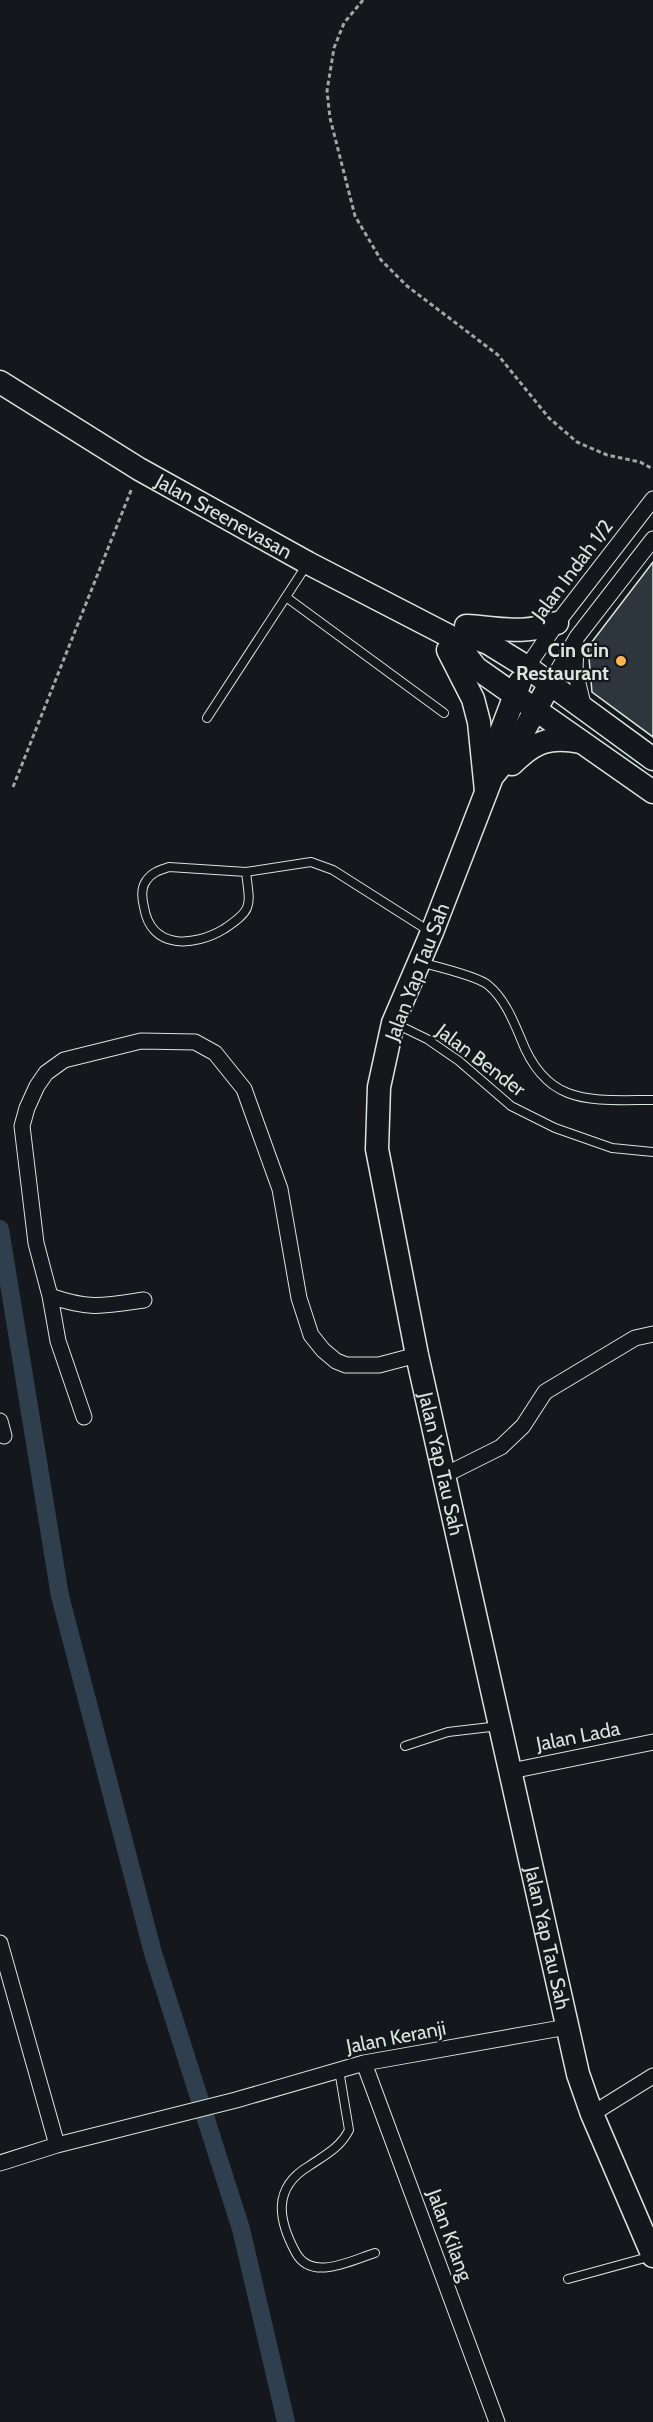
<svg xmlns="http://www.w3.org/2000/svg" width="653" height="2422" viewBox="0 0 653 2422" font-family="Cabin,sans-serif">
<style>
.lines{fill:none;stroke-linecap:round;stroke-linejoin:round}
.canal{stroke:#2f3f4d;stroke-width:18}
.building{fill:#2c363c;stroke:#d8e6dc;stroke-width:1.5}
.lane-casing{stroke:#d8e6dc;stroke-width:10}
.street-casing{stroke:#d8e6dc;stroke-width:17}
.secondary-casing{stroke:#d8e6dc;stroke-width:25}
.path{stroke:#9da8a2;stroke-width:3;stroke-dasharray:4.5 3;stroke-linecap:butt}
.lane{stroke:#14181c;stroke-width:8}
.street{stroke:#14181c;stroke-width:15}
.secondary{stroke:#14181c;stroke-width:22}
.poi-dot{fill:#ffb74d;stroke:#14181c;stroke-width:2}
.labels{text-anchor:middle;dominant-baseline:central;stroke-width:4.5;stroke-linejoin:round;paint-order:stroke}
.street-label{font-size:20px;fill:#d8e6dc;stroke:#14181c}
.poi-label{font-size:20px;font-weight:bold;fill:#d8e6dc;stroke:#14181c;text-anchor:end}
</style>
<rect width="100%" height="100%" fill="#14181c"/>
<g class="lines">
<path class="canal" d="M0,1229L60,1596L153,1953L241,2229L286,2422"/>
</g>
<path class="building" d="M653,562V737L592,692L588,647Z"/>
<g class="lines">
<defs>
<path id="lane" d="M286,597L444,713
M207,718L306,566
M246,872C250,906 254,909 224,929C194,947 151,950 144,907C142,899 141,888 146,881C152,872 160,870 169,867L246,872L311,862L333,870L429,931
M423,963C438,967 477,976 488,985C504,998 513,1020 521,1039C547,1107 591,1100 653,1100
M394,1023L427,1039L459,1061L511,1106L555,1128L612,1148L653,1152
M405,1746L448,1732L499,1726
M339,2070L349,2130C340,2148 325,2155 309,2166C272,2188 278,2220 296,2253C312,2282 352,2260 375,2253
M568,2279L652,2256"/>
<path id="street" d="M576,643L575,671L584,708
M527,667L557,623L653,499
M550,684L577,637L653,539
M50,1296C90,1310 104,1306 144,1300
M84,1417L58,1341L50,1296L36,1243L22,1126L27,1108L37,1086L46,1073L64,1060L141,1041L195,1042L215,1053L244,1089L280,1189L299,1298L311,1335L323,1350L336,1361L346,1365H379L417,1355
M0,1421L4,1436
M445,1475L501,1447L523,1426L545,1392L635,1338L653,1334
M511,1771L653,1742
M0,1943L57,2145
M364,2063L497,2422
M592,2114L653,2076
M0,2163L57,2145L236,2100L364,2063L567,2027"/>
<g id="secondary">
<path id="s1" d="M0,382L139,469L308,563L453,638L476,668L653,792"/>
<path d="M466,626C504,628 518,635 557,623"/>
<path d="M453,638H474L488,643L527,667L653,759"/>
<path d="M448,650L473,699L479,722L486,791"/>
<path id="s2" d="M550,684L512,752L492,777L432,932L393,1023L379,1087L377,1149L417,1355L578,2074L592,2114L653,2256"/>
<path d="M512,764C535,741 550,736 581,742"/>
<path d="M492,773L496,745L520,682"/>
</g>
</defs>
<use href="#lane" class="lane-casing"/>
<use href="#street" class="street-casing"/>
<use href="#secondary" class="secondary-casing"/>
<path class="path" d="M363,0L344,23L334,48L327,91L330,118L355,216L381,260L407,286L498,355L549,418L577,442L607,455L640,462L653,469
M13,787L132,488"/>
<use href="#lane" class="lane"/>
<use href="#street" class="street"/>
<use href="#secondary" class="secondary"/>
</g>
<circle class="poi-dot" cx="621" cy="661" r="6"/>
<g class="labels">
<g class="street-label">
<text stroke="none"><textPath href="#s1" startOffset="261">Jalan Sreenevasan</textPath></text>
<text transform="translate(572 570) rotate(-53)">Jalan Indah 1/2</text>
<text transform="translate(417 972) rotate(-69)">Jalan Yap Tau Sah</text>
<text transform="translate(481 1060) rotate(37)">Jalan Bender</text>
<text stroke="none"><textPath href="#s2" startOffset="824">Jalan Yap Tau Sah</textPath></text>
<text transform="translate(578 1736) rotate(-11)">Jalan Lada</text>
<text stroke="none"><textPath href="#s2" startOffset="1310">Jalan Yap Tau Sah</textPath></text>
<text transform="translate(396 2037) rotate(-11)">Jalan Keranji</text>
<text transform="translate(450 2235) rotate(70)">Jalan Kilang</text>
</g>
<g class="poi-label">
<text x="609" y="650">Cin Cin<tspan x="609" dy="23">Restaurant</tspan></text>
</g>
</g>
</svg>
